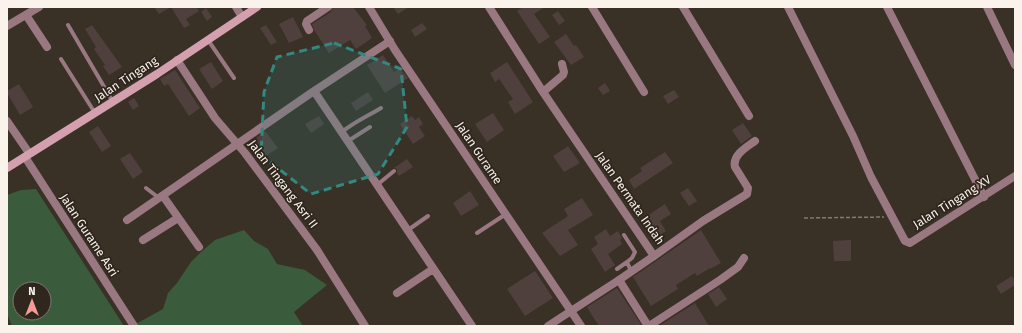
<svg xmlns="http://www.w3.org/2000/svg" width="1022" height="333" viewBox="0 0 1022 333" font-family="'Fira Sans',sans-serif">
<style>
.green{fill:#3a5b3c;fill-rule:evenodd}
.building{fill:#4f403e}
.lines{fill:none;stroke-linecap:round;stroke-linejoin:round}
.path{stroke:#827b72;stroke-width:1.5;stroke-dasharray:4 2;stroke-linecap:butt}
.service{stroke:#997881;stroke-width:4}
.minor{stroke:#997881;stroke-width:8}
.tertiary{stroke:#997881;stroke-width:8}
.secondary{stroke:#d49fae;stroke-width:8}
.marked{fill:#328981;fill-opacity:0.2;stroke:#328981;stroke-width:3;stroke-dasharray:8 5;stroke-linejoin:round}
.labels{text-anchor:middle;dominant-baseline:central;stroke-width:3.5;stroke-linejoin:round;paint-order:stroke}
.street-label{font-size:12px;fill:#f9f3ec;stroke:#2f261d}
</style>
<rect width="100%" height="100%" fill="#393026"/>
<path class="green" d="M36,189L124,326H12L7,314V195L21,190ZM20,289H44V313H20Z
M244,230L254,241L268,249L277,264L305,270L327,285L294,312L303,326H132L163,309L168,293L177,283L191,262L202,251L215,240Z"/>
<path class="building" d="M154,7H171L159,14Z
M171,7H196L199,11L186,19L190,25L184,28Z
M333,7H353L367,25L365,26L372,38L356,49L350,40L329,53L314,30L312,24L331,12Z
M393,7H409L398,14Z
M523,7H545L534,14L550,37L539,44L517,11Z
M206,8L212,17L207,21L201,12Z
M558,11L565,21L559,25L552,15Z
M293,17L303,37L289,43L279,24Z
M422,23L427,29L415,37L411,30Z
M92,25L122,67L109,75L103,66L105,65L94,49L96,47L85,29Z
M266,25L277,42L271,45L260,28Z
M566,34L574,46L576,45L584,57L571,65L554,42Z
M383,55L394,72L400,68L408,78L385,93L367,65Z
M211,62L223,81L212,89L199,69Z
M507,62L533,102L515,114L508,102L513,99L499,79L495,82L490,73Z
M175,70L200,108L189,116L168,84L164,86L160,79Z
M605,83L610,91L603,95L598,88Z
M19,84L33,107L20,115L7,93V91Z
M674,90L679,97L668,104L663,96Z
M368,92L373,100L356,111L351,103Z
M134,98L139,106L133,110L128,102Z
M493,113L504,130L487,142L475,124Z
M319,116L324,124L311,133L305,124Z
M412,116L415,120L419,117L423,124L419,127L425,136L413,144L400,124Z
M743,123L752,136L741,144L732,130Z
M98,126L111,146L102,152L89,132Z
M265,131L278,148L266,156L255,139Z
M568,146L580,163L564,172L553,156Z
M665,152L673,163L634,189L629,180L642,171L640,168Z
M130,153L143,172L133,179L120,159Z
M407,159L413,167L399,176L397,173V169L394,168Z
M688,188L697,201L689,206L680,193Z
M470,191L479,205L461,216L453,203Z
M582,198L593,215L568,230L578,245L560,256L542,233L568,216L564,209Z
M665,204L671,214L660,221L666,231L657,237L644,218Z
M606,229L610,236L618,231L622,238L620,240L622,244L608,254L615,265L605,272L591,249L598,244L594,237Z
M701,230L721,263L710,269V268L697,276L695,273L676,285L678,289L651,306L633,277Z
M849,240H851V261H834L833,241Z
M535,271L553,298L525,316L507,289Z
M1012,276L1015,281V285L1001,294L996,286Z
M719,287L727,299L716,307L708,294Z
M617,288L642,326H599L593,317L587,307Z
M695,303L709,326H663L662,324Z"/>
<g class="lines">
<path class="path" d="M804,218L884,217"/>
<path class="service" d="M68,25L113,102
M208,40L234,78
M61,59L95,113
M342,132C354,122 368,116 381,108
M348,141L370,127
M377,185L394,171
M146,188L159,198
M408,230L428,216
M477,233L506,214
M624,235L635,252L632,258L627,262L631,271
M617,269L627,262"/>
<path class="minor" d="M236,7L242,17
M489,7L543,92L654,256L703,221L747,194L748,188L735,167C732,155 747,147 755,141
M592,7L644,92
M683,7L749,116
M788,7L853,136L871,177L905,241L910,243L1015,176
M887,7L984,197
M987,7L1015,65
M26,15L47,47
M7,26L39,7
M309,30L306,24L307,21L328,7
M390,41L314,91L472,326
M177,60L215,118L245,153L317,250L365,326
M543,92L563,75L564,72L562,64
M7,121L29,153
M25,157L134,326
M163,196L199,247
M127,220L314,91
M143,240L178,218
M619,280L648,326
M397,293L433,269
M548,326L571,311
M649,326L720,280L738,267L744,258"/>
<path class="tertiary" d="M369,7L395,50L571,311
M581,326L571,311L619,280L654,256"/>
<path class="secondary" d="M7,168L157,74L257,7"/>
</g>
<path class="marked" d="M334,43L401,69L407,127L378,174L311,194L261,155L264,92L277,57Z"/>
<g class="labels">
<g class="street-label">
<text transform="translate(126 79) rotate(-33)">Jalan Tingang</text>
<text transform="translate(479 153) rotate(56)">Jalan Gurame</text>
<text transform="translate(283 184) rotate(53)">Jalan Tingang Asri II</text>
<text transform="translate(630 198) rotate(55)">Jalan Permata Indah</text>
<text transform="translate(952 202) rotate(-32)">Jalan Tingang XV</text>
<text transform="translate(89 235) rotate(57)">Jalan Gurame Asri</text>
</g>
</g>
<rect width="1022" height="333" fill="none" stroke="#f9f3ec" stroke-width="16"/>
<g transform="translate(32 301)"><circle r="19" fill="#2f261d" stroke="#807870"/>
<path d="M0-3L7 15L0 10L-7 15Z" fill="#f59b96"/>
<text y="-6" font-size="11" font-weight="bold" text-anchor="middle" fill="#f9f3ec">N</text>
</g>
</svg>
